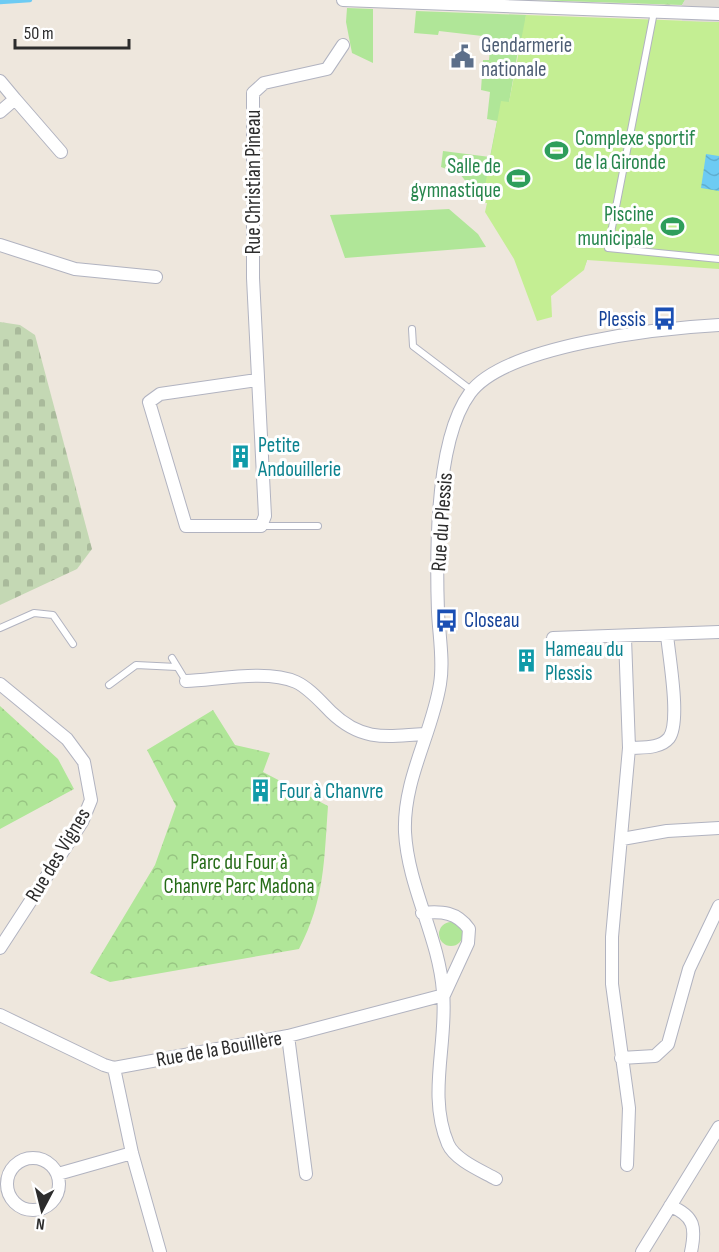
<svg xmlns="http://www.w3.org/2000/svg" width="719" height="1252" viewBox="0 0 719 1252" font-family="'Sofia Sans Condensed',sans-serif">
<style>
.grass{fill:#b0e698;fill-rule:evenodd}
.forest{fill:url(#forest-crowns)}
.cemetery{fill:url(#cemetery-stones)}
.pitch{fill:#c4ee93}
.plaza{fill:#dedad4}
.water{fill:url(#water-waves)}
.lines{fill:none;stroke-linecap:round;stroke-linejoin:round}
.stream{stroke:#6dcbf3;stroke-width:4.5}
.service-casing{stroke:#b1b3c0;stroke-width:8}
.minor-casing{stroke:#b1b3c0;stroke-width:14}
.service{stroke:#fff;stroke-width:6}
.minor{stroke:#fff;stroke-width:12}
.labels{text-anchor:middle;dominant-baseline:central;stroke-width:6;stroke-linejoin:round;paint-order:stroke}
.service-label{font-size:21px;fill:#4e5e75;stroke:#fff;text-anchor:start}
.leisure-label{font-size:21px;fill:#27864d;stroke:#fff;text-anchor:end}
.street-label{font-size:21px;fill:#2c2c2c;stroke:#fff}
.transit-label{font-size:21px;fill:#164399;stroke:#fff;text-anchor:end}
.culture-label{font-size:21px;fill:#0d838f;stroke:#fff;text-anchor:start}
.park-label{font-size:21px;fill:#266c18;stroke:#fff}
</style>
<defs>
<pattern id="forest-crowns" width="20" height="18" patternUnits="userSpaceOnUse" patternTransform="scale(1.5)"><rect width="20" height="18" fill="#b0e698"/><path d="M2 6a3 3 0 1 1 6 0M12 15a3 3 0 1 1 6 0" fill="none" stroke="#98c583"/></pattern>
<pattern id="cemetery-stones" width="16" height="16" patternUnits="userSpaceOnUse" patternTransform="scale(1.5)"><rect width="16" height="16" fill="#c4d8b4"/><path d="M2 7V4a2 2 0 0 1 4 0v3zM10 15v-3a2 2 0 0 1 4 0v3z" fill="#a9ba9b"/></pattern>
<pattern id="water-waves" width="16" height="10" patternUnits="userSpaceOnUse" patternTransform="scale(1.5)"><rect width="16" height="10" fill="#6dcbf3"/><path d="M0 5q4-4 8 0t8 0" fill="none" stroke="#5faed0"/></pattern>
</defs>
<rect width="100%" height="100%" fill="#eee7dd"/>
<path class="grass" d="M347,8L373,9V63L352,53L346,22Z
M416,11L526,15L525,28L626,50L587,260C581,284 546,282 529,270L524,258L527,240L516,238L512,234L516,209L482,202L460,174L441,167L443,151L490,157L497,121L487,119L490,92L481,90L483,60H489L491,37L439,31L438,35L414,33ZM524,35L616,56L617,65L613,68C615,86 606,105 601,123L509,103L519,45Z
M449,209L478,234L486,247L345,258L330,215Z
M439 934a12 12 0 1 1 24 0a12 12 0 1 1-24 0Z"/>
<path class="forest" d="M533,0H685L682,5Z
M0,706L58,759L74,789L0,829Z
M213,710L235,745L270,753L263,772L328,806C324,860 325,899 299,949L110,982L90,973L155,865L176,806L147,750Z"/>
<path class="cemetery" d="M0,322L20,325L35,335L92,549L77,569L0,605Z"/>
<path class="pitch" d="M526,15L719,22V269L587,260L584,270L551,296L552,317L537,321L514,259L485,212L487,203L482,202L501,101L509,102Z"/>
<path class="plaza" d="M685,0H719V22L682,21V5Z"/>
<path class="water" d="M706,154L719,156V191L701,188Z"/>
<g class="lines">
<path class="stream" d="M0,2L30,0"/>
<defs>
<path id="service" d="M654,12L608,248L719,259
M412,329L413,346L471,390
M261,526H318
M0,628L34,613L53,615L73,644
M172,658L186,681
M109,685L136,665L177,667"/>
<path id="minor" d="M343,0L719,14
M0,81L15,99L0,112
M15,99L61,152
M0,245L75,269L156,277
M257,380L160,394L149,402L186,526H261L265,516L253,278V93L264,83L327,69L343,45
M553,638L719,632
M625,638L629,748L612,937V984L629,1108L627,1165
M186,681C216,680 268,669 296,682C309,688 320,701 331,712C361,741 385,737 424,734
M0,684L67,739L84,762L91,800L82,822L0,948
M629,748C642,747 660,749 669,738C681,722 669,657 667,635
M622,839L667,831L719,828
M422,913C442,911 457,912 469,929L468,943L444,995
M0,1015L104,1065L114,1068L288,1036L444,995
M288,1036L306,1174
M621,1058L655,1056L668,1044L689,969L719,906
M114,1068L132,1153L160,1252
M7 1184a26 26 0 1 1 52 0a26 26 0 1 1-52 0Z
M58,1174L132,1153
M496,1179C482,1171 455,1160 448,1144C427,1095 448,1042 443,992C439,937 408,888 405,832C403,779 432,734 440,684C444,661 439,635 438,612C436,554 435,440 470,393C505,345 661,328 719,325
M670,1206C695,1216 696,1228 691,1252
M642,1252L719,1127"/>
</defs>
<use href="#service" class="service-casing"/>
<use href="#minor" class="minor-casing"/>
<use href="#service" class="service"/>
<use href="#minor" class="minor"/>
</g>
<defs>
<symbol id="civic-bare" viewBox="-9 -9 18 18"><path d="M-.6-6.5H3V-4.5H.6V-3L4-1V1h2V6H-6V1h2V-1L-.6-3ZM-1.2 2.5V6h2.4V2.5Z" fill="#5c6f8a" stroke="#fff" stroke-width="2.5" paint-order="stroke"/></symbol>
<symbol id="stadium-bare" viewBox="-9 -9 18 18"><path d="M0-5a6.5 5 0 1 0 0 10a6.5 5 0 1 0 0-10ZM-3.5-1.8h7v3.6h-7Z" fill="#2e9e5b" stroke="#fff" stroke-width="2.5" paint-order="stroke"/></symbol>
<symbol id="bus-bare" viewBox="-9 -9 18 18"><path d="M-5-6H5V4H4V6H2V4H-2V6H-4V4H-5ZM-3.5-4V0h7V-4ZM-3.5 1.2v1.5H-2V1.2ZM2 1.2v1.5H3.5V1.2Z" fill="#1a4fb4" stroke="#fff" stroke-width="2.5" paint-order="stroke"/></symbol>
<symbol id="building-bare" viewBox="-9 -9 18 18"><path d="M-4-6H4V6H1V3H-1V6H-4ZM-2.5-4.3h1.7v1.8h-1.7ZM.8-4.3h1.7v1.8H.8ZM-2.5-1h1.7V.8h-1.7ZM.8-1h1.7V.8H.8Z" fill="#0f9aa8" stroke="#fff" stroke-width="2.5" paint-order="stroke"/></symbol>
</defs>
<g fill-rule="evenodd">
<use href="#civic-bare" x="446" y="40" width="33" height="33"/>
<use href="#stadium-bare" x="540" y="134" width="33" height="33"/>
<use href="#stadium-bare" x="502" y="162" width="33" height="33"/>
<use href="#stadium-bare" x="656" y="210" width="33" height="33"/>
<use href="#bus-bare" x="648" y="302" width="33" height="33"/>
<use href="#building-bare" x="224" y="440" width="33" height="33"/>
<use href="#bus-bare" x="430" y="604" width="33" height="33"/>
<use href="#building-bare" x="510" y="644" width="33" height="33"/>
<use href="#building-bare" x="244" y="774" width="33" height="33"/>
</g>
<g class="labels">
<g class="service-label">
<text x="481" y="45">Gendarmerie<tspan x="481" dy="24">nationale</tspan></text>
</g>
<g class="leisure-label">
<text x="575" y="138" text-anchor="start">Complexe sportif<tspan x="575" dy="24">de la Gironde</tspan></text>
<text x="501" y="166">Salle de<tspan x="501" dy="24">gymnastique</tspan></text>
<text x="654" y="214">Piscine<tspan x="654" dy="24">municipale</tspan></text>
</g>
<g class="street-label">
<text transform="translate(253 182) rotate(-90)">Rue Christian Pineau</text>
<text transform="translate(442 522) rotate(-86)">Rue du Plessis</text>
<text transform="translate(58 855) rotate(-59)">Rue des Vignes</text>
<text transform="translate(219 1049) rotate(-10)">Rue de la Bouillère</text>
</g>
<g class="transit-label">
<text x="646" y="319">Plessis</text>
<text x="464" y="620" text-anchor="start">Closeau</text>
</g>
<g class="culture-label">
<text x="258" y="445">Petite<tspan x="258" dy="24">Andouillerie</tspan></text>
<text x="545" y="649">Hameau du<tspan x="545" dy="24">Plessis</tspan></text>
<text x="279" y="791">Four à Chanvre</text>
</g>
<g class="park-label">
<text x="239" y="862">Parc du Four à<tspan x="239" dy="24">Chanvre Parc Madona</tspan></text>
</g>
</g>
<g transform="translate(42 1210) rotate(187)" stroke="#ffffff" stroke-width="4.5" paint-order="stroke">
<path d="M0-4.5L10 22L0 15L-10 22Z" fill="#2c2c2c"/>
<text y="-9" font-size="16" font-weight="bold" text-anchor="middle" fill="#2c2c2c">N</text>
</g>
<path d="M15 39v9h114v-9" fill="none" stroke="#2c2c2c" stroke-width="3"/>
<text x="24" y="39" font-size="18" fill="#2c2c2c" stroke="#ffffff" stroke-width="4.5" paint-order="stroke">50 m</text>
</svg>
